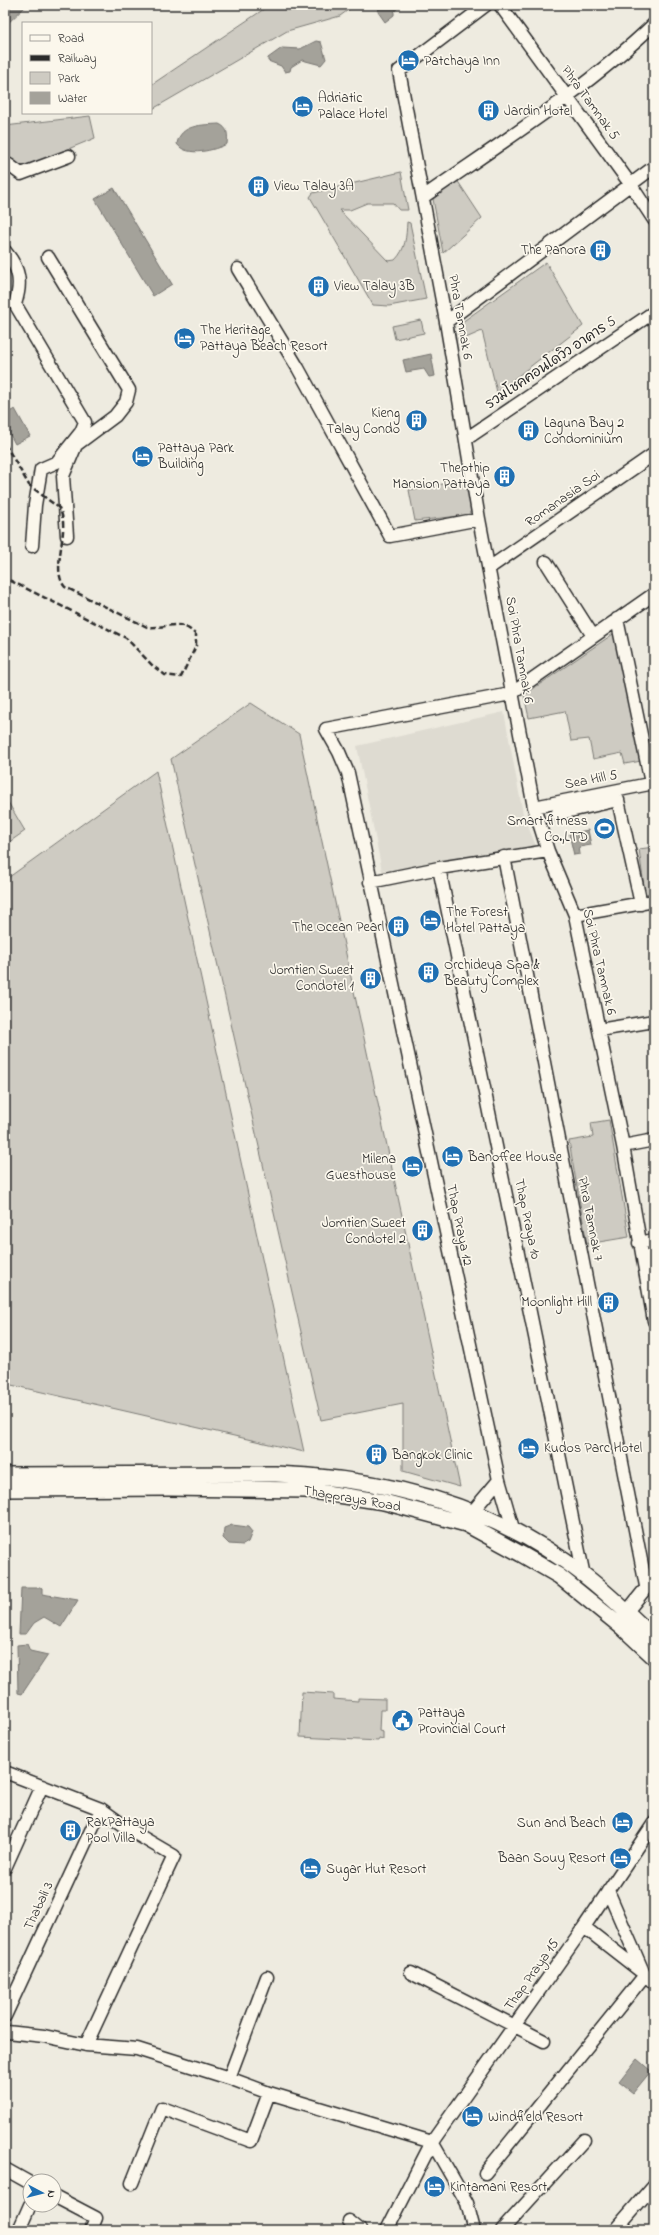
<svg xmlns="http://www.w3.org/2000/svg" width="659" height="2235" viewBox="0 0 659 2235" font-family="'Indie Flower','Playpen Sans Thai',sans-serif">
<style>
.built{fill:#dedbd1}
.green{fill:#cecbc2;stroke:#7c7b76}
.water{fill:#a4a29a;stroke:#74726e}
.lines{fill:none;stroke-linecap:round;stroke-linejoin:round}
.minor-casing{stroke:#2b2b2b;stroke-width:15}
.major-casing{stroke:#2b2b2b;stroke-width:18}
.minor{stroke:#fbf7ec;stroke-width:12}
.major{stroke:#fbf7ec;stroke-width:15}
.rail{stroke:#2b2b2b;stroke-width:2.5;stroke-dasharray:6 3;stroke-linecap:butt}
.labels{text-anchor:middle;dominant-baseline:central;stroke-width:3.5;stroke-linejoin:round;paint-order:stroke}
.poi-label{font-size:14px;fill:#2b2b2b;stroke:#fbf7ec;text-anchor:start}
.street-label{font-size:14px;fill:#2b2b2b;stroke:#fbf7ec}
</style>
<rect width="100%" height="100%" fill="#eeebe0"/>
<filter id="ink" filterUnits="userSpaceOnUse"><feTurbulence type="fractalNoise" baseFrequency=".025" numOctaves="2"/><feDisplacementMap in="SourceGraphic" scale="8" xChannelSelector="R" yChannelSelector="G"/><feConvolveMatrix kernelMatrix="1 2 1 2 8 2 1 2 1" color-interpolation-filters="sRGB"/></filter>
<g filter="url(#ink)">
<path class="built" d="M504,712L523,814L536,846L382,871L357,746Z"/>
<path class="green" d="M270,5H355L340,16L287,31L151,110V85Z
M90,116L95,138L22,168L5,156V126Z
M401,172L408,210H399L393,203H367L350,210H339L388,261L395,260C406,249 406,237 407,222L410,223L426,299L389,306L373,305L310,197L313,193Z
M457,180L482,218L443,253L433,199Z
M546,262L583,326L497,392L482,331L459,341L458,325Z
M421,320L424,333L395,339L392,326Z
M465,480C469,488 476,507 468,515L415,521L409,490Z
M616,632L641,761L625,764L622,753L593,759L589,739L571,741L565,711L529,718L524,695Z
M251,703L299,734L460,1487L403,1471V1404L321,1420L171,759Z
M156,771L304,1452L7,1384L5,1386V880Z
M5,797L25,831L5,845Z
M654,847V893L645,894L639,849Z
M609,1120L629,1237L587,1244L569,1141L593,1137L591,1123Z
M302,1692L333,1694V1699L358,1701V1698L385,1699V1710H380L379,1731L383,1732V1739L379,1738L378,1741L300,1737Z"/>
<path class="water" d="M5,5H27L5,26Z
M380,5H400L394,12V15L385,22L378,12Z
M316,41L321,42L326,59L321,65L302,60L291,67L290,71L285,72L281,66L268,61V58L282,48L300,49Z
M219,124C228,128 228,134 227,144C215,150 187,158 177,144C180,124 203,125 219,124Z
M114,188L172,284L153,296L95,199Z
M431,354L435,376L429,377L424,369L406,372L403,360Z
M15,409L30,436L15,444L5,425V414Z
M588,830L591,845L579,847L580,854L574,855L569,834Z
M232,1525L248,1527L252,1532L248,1542L243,1545L229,1544L223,1538L224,1528Z
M21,1588H42V1594L78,1600L61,1627L44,1617L34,1623L26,1634H19Z
M27,1644L30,1651L48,1655L22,1694L18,1693L17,1645Z
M637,2059L651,2071L633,2093L619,2082Z"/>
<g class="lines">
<defs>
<path id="minor" d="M486,5L399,71L446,322L479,519L534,807L548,851L575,915L623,1146L654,1321
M500,5L631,185L654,220
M5,168L9,165L21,174L69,156
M423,197C502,142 585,90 654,24
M5,251C20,269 22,283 15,304L85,422L81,432L57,462L41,469L35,505L32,546
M48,257L129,390L126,402L115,416L76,445L63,476L67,536
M238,269L298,368L390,536L479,519
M446,322L654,167
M466,439L654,312
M546,562L593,636
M489,568L654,454
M617,619L651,783
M534,807L654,783
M557,814L618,800L641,904
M504,857L646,1586
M439,868L584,1576
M370,882L439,868L548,851
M575,915L654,901
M599,1030L654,1021
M623,1146L654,1140
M639,1243L654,1240
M473,1511L499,1480
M514,1532L499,1480L348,773L339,752L326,729L511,694L654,594
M621,1619L654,1578
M5,1772L101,1809L133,1832L174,1856L86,2045
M5,1868L42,1786
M608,1891L644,1974L654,1983
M584,1927L643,1973
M411,1973L544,2041
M5,2016L101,1809
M7,2032L44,2036L86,2045L137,2049L229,2078L269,2093L432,2142L467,2203L474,2230
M229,2078L267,1977
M5,2169L30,2183
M485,2173L645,1975
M132,2183L162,2108L251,2141L269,2093
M54,2196L96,2218L91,2230
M349,2221L360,2230
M19,2230L30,2205
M387,2230L432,2142L584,1927L654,1823
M502,2230L584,2140
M615,2230L654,2185"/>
<path id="major" d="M5,1475L276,1474C387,1478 495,1506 584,1575C609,1594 631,1616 654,1638
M5,1489L168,1488L306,1490L384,1502L466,1524L521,1554L559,1576L623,1628L654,1657"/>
</defs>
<use href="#minor" class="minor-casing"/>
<use href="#major" class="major-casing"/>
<use href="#minor" class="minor"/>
<use href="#major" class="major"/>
<path class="rail" d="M5,444L29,485L59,508C72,530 49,568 65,587L147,627C169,629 179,617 196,635V646L181,677L165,675L153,666L126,638L5,578"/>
</g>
</g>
<defs>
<symbol id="hotel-disc" viewBox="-11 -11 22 22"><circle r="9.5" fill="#1f6fb2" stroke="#fbf7ec"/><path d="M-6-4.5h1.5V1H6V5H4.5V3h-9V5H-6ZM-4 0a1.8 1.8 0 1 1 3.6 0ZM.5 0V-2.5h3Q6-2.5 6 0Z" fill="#fff"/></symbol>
<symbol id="building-disc" viewBox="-11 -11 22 22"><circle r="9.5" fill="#1f6fb2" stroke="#fbf7ec"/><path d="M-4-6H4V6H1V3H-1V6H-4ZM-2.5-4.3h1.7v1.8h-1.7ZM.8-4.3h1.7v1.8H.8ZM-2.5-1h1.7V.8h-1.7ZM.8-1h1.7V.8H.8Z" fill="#fff"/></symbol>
<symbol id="stadium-disc" viewBox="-11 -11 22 22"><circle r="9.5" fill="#1f6fb2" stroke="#fbf7ec"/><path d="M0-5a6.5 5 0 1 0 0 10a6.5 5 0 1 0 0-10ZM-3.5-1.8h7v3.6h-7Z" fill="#fff"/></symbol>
<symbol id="civic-disc" viewBox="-11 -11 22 22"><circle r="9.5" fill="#1f6fb2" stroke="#fbf7ec"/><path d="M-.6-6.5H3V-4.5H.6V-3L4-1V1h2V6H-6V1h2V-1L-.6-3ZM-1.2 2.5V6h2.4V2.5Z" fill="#fff"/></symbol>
</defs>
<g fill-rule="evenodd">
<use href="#hotel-disc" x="396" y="48" width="25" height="25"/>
<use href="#hotel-disc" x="290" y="94" width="25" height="25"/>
<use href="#building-disc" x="476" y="98" width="25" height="25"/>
<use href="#building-disc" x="246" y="174" width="25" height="25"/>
<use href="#building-disc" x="588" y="238" width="25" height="25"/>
<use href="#building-disc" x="306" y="274" width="25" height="25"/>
<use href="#hotel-disc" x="172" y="326" width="25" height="25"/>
<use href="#building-disc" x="404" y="408" width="25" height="25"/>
<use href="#building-disc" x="516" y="418" width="25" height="25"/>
<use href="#hotel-disc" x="130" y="444" width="25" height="25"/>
<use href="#building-disc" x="492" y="464" width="25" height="25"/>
<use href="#stadium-disc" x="592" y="816" width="25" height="25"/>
<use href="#hotel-disc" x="418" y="908" width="25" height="25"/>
<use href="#building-disc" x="386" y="914" width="25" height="25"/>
<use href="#building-disc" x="416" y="960" width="25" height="25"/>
<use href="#building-disc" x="358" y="966" width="25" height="25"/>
<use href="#hotel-disc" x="440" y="1144" width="25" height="25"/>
<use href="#hotel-disc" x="400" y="1154" width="25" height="25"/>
<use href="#building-disc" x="410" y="1218" width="25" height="25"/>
<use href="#building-disc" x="596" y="1290" width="25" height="25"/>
<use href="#hotel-disc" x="516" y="1436" width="25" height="25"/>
<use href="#building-disc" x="364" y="1442" width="25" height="25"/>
<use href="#civic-disc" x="390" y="1708" width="25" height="25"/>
<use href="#hotel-disc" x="610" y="1810" width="25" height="25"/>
<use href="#building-disc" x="58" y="1818" width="25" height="25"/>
<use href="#hotel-disc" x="608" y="1846" width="25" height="25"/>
<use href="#hotel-disc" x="298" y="1856" width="25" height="25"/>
<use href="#hotel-disc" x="460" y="2104" width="25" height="25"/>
<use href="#hotel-disc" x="422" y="2174" width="25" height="25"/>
</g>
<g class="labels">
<g class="poi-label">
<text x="424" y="61">Patchaya Inn</text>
<text x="318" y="98">Adriatic<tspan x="318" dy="16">Palace Hotel</tspan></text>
<text x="504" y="111">Jardin Hotel</text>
<text x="274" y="186">View Talay 3A</text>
<text x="586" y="250" text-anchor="end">The Panora</text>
<text x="334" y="286">View Talay 3B</text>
<text x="200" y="330">The Heritage<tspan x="200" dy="16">Pattaya Beach Resort</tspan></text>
<text x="400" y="413" text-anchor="end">Kieng<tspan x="400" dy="16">Talay Condo</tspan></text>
<text x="544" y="423">Laguna Bay 2<tspan x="544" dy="16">Condominium</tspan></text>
<text x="158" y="448">Pattaya Park<tspan x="158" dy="16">Building</tspan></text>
<text x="490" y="468" text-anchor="end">Thepthip<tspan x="490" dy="16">Mansion Pattaya</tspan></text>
<text x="588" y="821" text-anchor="end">Smart fitness<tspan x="588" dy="16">Co.,LTD</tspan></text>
<text x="446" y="912">The Forest<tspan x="446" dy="16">Hotel Pattaya</tspan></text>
<text x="384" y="927" text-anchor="end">The Ocean Pearl</text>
<text x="444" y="965">Orchideya Spa &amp;<tspan x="444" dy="16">Beauty Complex</tspan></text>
<text x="354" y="970" text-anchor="end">Jomtien Sweet<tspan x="354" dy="16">Condotel 1</tspan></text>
<text x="468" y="1157">Banoffee House</text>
<text x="396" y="1159" text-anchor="end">Milena<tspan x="396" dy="16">Guesthouse</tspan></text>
<text x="406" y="1223" text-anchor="end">Jomtien Sweet<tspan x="406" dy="16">Condotel 2</tspan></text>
<text x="592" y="1302" text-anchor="end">Moonlight Hill</text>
<text x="544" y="1448">Kudos Parc Hotel</text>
<text x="392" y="1455">Bangkok Clinic</text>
<text x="418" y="1713">Pattaya<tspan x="418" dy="16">Provincial Court</tspan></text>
<text x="86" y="1822">RakPattaya<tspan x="86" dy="16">Pool Villa</tspan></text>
<text x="606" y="1823" text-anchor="end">Sun and Beach</text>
<text x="606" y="1858" text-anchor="end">Baan Souy Resort</text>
<text x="326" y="1869">Sugar Hut Resort</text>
<text x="488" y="2117">Windfield Resort</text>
<text x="450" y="2187">Kintamani Resort</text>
</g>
<g class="street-label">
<text transform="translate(590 103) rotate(54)">Phra Tamnak 5</text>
<text transform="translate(460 317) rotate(80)">Phra Tamnak 6</text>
<text transform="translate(551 363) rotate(-34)">รวมโชคคอนโดวิว อาคาร 5</text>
<text transform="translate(563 499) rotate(-35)">Romanasia Soi</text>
<text transform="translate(519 650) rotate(80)">Soi Phra Tamnak 6</text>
<text transform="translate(591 780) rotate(-11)">Sea Hill 5</text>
<text transform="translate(599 962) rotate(77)">Soi Phra Tamnak 6</text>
<text transform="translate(527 1219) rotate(78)">Thap Praya 10</text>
<text transform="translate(590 1219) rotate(79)">Phra Tamnak 7</text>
<text transform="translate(459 1225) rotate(78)">Thap Praya 12</text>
<text transform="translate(352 1499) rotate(10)">Thappraya Road</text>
<text transform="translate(39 1906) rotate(-65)">Thabali 3</text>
<text transform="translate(532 1975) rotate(-55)">Thap Praya 15</text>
</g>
</g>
<rect width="659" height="2235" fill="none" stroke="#fbf7ec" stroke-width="20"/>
<rect x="10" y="10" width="639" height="2215" fill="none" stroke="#2b2b2b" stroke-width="1.5" filter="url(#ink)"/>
<rect x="22" y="22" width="130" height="92" fill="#fbf7ec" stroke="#a8a59f"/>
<rect x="30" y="35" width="20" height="6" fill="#fbf7ec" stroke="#a8a59f"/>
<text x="58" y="42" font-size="12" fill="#2b2b2b">Road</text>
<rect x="30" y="55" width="20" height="6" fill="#2b2b2b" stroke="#a8a59f"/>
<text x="58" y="62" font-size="12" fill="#2b2b2b">Railway</text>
<rect x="30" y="72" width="20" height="12" fill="#cecbc2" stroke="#a8a59f"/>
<text x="58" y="82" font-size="12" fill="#2b2b2b">Park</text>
<rect x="30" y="92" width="20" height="12" fill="#a4a29a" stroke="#a8a59f"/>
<text x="58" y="102" font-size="12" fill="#2b2b2b">Water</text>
<g transform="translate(42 2193) rotate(97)"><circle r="19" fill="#fbf7ec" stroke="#a8a59f"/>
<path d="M0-3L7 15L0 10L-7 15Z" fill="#1f6fb2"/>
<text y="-6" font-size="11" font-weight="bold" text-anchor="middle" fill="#2b2b2b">N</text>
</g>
</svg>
